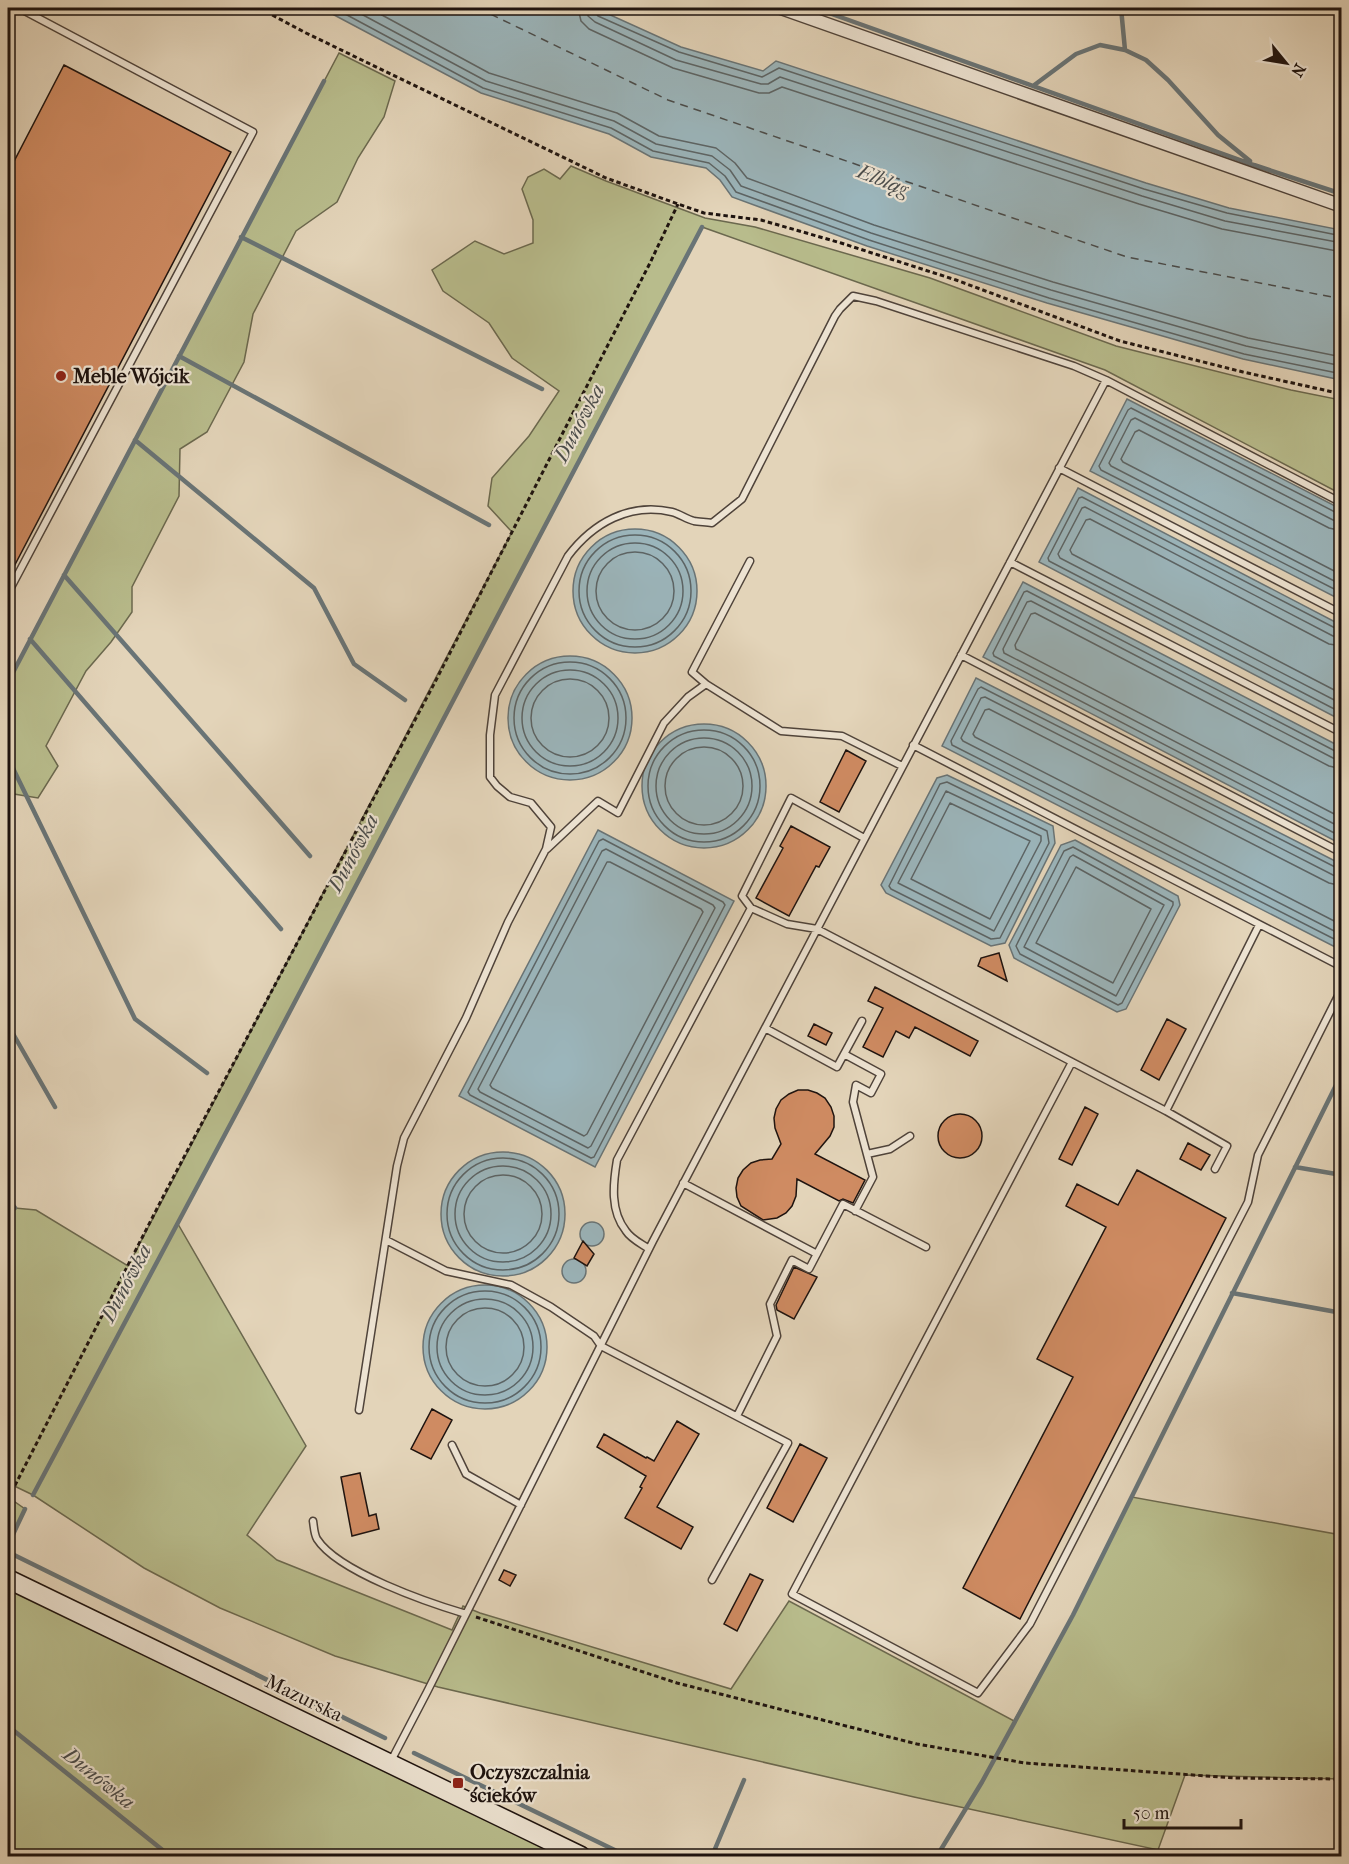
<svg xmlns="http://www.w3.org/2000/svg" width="1349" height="1864" viewBox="0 0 1349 1864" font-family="'IM FELL French Canon',serif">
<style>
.green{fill:#b8bc8c;stroke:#6b684e;stroke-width:1.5}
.water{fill:#9bb5bb;stroke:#697476;stroke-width:1.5}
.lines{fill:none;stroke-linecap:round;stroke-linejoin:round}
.shore{stroke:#5c6465;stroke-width:1.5}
.stream{stroke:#697476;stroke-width:4.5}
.ferry{stroke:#4a4c4b;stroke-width:1.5;stroke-dasharray:8 6;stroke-linecap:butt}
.building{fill:#cf8b62;stroke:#1e130f;stroke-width:1.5}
.service-casing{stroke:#4f433a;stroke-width:9}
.minor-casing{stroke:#4f433a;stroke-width:15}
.secondary-casing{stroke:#1e130f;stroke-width:21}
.path{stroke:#1e130f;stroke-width:3;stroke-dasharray:4.5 3;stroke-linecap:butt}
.service{stroke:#ede3d2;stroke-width:6}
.minor{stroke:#ede3d2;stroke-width:12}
.secondary{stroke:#ede3d2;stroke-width:18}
.poi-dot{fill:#8f2418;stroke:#ede3d2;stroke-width:2}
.labels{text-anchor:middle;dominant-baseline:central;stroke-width:4.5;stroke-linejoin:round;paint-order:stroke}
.poi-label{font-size:20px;font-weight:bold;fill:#1e130f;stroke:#ede3d2;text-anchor:start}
.street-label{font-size:20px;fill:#1e130f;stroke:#ede3d2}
.water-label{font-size:21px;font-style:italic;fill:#4a4c4b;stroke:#ede3d2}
</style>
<rect width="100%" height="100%" fill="#e3d4b9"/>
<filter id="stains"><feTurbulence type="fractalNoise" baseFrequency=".00333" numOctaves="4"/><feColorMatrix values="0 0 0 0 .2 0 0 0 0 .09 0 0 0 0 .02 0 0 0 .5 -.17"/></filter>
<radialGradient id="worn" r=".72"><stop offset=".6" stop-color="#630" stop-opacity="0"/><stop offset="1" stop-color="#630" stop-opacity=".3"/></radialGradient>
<path class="green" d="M339,53L395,81L384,117L358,158L337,202L296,231L253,314L244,362L207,432L180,449L179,496L132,587V612L111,642L86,671L46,746L58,766L38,798L8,793V682Z
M571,166L606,181L705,218L755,227L930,278L1116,346L1291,390L1341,400V494L1105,370L702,227L178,1224L306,1446L247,1535L277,1560L452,1630L463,1606L480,1613L731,1689L789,1601L1014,1721L1073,1615L1132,1497L1341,1535V1779L1185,1775L1158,1850L914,1797L438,1687L335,1656L220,1608L144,1568L33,1495L8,1483V1218L15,1208L36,1210L128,1266L512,532L488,506L492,478L529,436L559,391L512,358L489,323L443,291L432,270L475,241L504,254L533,243V220L522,189L528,177L544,169L560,179Z
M8,1497L25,1509L8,1545Z
M8,1588L562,1856H8Z"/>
<path class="water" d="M321,8H595L681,47L763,71L776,61L1146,183L1229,208L1341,230V380L1243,359L1047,303L867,246L732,197L720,180L706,168L651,157L609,134L481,93Z
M1127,399L1341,509V600L1090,471Z
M1078,488L1341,625V720L1039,562Z
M573 591a62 62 0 1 1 124 0a62 62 0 1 1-124 0Z
M1023,582L1341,747V844L983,657Z
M508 718a62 62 0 1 1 124 0a62 62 0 1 1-124 0Z
M976,678L1341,864V950L942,746Z
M642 786a62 62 0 1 1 124 0a62 62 0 1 1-124 0Z
M947,775L1053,826L1055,843L1005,943L991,946L886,893L881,885L937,778Z
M598,830L734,901L595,1167L459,1096Z
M1075,840L1178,896L1180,905L1126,1009L1117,1012L1014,958L1009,945L1061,845Z
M441 1214a62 62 0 1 1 124 0a62 62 0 1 1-124 0Z
M580 1234a12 12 0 1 1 24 0a12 12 0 1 1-24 0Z
M562 1271a12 12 0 1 1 24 0a12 12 0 1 1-24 0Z
M423 1347a62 62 0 1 1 124 0a62 62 0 1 1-124 0Z"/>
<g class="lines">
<path class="shore" d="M334,8L483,88L611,128L653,151L709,163L725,176L736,192L869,240L1049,298L1244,354L1342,374
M350,8L486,81L614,121L656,144L712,156L730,170L741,186L871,233L1051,290L1246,346L1342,366
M369,8L489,73L617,113L659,136L716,148L735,163L747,178L874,225L1053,282L1248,338L1342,357
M578,8L581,21L589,29L673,68L759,93H769L782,87L1139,204L1222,229L1342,252
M587,8L588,16L595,22L676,60L761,84H768L780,77L1142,196L1225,221L1342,243
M594,8L595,12L598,16L679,52L762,77L779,68L1144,189L1227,213L1342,236
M1342,514L1337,513L1131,408L1128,410L1099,466L1101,470L1342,593
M1342,522L1333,520L1135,418L1131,420L1109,463L1111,466L1342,585
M1342,531L1329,528L1139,430L1135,432L1121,459L1123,462L1342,575
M579 591a56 56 0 1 1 112 0a56 56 0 1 1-112 0Z
M587 591a48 48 0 1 1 96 0a48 48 0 1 1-96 0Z
M596 591a39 39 0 1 1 78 0a39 39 0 1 1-78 0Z
M1342,630L1337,629L1082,497L1079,498L1048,558L1049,561L1342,713
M1342,637L1333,636L1085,507L1082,508L1058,554L1060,558L1342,704
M1342,646L1329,644L1090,519L1086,520L1070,550L1072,554L1342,694
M514 718a56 56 0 1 1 112 0a56 56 0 1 1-112 0Z
M522 718a48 48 0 1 1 96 0a48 48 0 1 1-96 0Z
M531 718a39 39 0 1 1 78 0a39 39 0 1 1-78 0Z
M648 786a56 56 0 1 1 112 0a56 56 0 1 1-112 0Z
M656 786a48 48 0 1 1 96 0a48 48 0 1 1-96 0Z
M665 786a39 39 0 1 1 78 0a39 39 0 1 1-78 0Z
M1342,752H1337L1027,591L1024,592L993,653L994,656L1342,837
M1342,760L1333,758L1031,601L1027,602L1003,649L1004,653L1342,828
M1342,769L1329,766L1035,613L1031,614L1015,645L1016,649L1342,818
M947,782L1047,831L1049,843L1000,938L991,939L891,889L889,886L940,784Z
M946,791L1041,836V841L994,931L898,883Z
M950,803L1030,841L990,919L911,879Z
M603,839L723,902L725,905L594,1157L591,1158L470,1095L468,1092L599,841Z
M1073,847L1173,902V905L1122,1003L1118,1005L1020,954L1016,946L1064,851Z
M606,849L713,905L715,908L591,1146L588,1148L480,1092L478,1089L602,851Z
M1073,855L1164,905L1116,996L1024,947L1070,857Z
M607,862H610L701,909L703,912L587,1134L584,1136L492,1088L490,1085Z
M1076,867L1151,909L1113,983L1036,943Z
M1342,869L1337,868L981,687L978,689L951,741L952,745L1342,943
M1342,877L1333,875L985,697L981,698L961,738L963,741L1342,935
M1342,886L1329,883L989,709L985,710L973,734L975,737L1342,925
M447 1214a56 56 0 1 1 112 0a56 56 0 1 1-112 0Z
M455 1214a48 48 0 1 1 96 0a48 48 0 1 1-96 0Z
M464 1214a39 39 0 1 1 78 0a39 39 0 1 1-78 0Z
M429 1347a56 56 0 1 1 112 0a56 56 0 1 1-112 0Z
M437 1347a48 48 0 1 1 96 0a48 48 0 1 1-96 0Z
M446 1347a39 39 0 1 1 78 0a39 39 0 1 1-78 0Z"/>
<path class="stream" d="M815,8L1254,165L1342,194
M1121,8L1125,50
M1033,86L1076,54L1100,45L1125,50L1146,60L1168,80L1218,135L1250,161
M241,237L542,389
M179,356L489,525
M135,440L314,588L354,664L405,700
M64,575L310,856
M30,639L281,929
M8,682L324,81
M8,758L135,1019L207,1073
M8,1025L55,1107
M1295,1167L1342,1175
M8,1199L15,1208
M1232,1293L1342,1313
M33,1495L247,1093L702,227
M8,1545L25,1509
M8,1552L385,1738
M8,1726L170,1856
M414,1753L627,1856
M712,1856L744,1780
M937,1856L982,1782L1073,1615L1342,1073"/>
<path class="ferry" d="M478,8L668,100L1127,257L1342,299"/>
</g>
<path class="building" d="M64,65L231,152L8,578V173Z
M846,750L866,761L839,812L820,802Z
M791,826L830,847L819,867L816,866L789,916L756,898L783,848L780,846Z
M999,953L1007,981L978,966L981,958Z
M875,987L978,1041L970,1056L915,1027L909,1038L896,1031L883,1057L863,1047L883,1008L868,1001Z
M1167,1019L1186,1029L1159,1080L1141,1070Z
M814,1024L832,1033L826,1045L808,1036Z
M798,1090H808L817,1093L825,1098L831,1107L834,1116V1127L830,1136L815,1154L865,1180L853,1203L843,1199L839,1201L797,1179L796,1196L792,1206L786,1213L777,1218L763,1220L741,1206L737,1197L736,1188L738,1178L743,1170L751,1163L760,1160L772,1159L781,1144L775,1128L774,1118L776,1109L781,1100L789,1094Z
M1085,1107L1098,1114L1072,1165L1059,1159Z
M938 1136a22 22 0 1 1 44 0a22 22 0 1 1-44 0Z
M1188,1143L1210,1155L1201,1170L1180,1159Z
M1137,1170L1226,1218L1020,1619L963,1588L1073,1377L1037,1359L1106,1227L1066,1206L1077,1184L1118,1205Z
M583,1241L594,1254L587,1266L574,1258Z
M794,1267L817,1277L794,1319L777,1310L776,1305Z
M432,1409L452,1420L431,1459L411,1449Z
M677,1421L699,1434L657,1507L693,1527L681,1549L625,1518L642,1488L640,1487L646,1476L597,1447L604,1434L646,1458L647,1457L654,1461Z
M800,1444L827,1458L793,1522L767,1508Z
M360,1473L369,1516L376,1514L379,1529L352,1536L341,1477Z
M504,1570L516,1575L510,1586L499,1580Z
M750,1574L763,1580L737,1631L724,1624Z"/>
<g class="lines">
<defs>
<path id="service" d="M1059,468L1342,614
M1010,562L1342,733
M8,593L253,132L19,8
M961,655L1342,853
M706,684L692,672L750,561
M913,745L1342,967
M547,849L598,801L618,813L664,723L688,697L706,684L781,731L842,736L902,766
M751,908L742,896L791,798L864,838
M765,1028L837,1067L862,1021
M844,1054L881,1074L871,1093L856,1085L853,1102L873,1177L855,1211
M1072,1062L792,1594L978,1693L1030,1624L1248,1202L1258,1155L1342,988
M1166,1111L1259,925
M867,1154L890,1149L910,1136
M683,1183L817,1254
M386,1240L446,1271L511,1285L551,1307L594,1336L601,1346L788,1443L712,1580
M649,1249C642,1244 631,1239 626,1231C610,1211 613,1184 617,1160L751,908L787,924L817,929L1166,1111L1227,1146L1215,1169
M359,1410L397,1166L404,1138L466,1018L508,922L546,849L551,827L531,803L510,797L497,786L490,777V735L495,695L568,556C593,523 630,502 672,512C680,514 686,519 694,521C699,522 706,522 712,523L742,499L835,316L840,309L853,296L876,301L1074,366L1106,380L1342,503
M737,1416L777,1336L770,1304L792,1260L809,1269L843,1204L926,1247
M452,1445L466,1474L521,1505
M313,1521C314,1527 314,1534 317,1539C338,1572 429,1603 466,1614
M391,1761L427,1692L653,1241L1106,380"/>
<path id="minor" d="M781,8L1342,206"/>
<path id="secondary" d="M8,1579L581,1856"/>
</defs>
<use href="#service" class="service-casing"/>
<use href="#minor" class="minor-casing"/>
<use href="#secondary" class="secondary-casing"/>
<path class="path" d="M259,8L306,33L606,178L678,204L704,213L761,220L841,243L956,280L1120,341L1243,372L1342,394
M8,1499L165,1193L434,684L650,263L678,204
M476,1617L677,1683L917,1744L1025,1763L1235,1778L1342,1779"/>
<use href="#service" class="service"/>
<use href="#minor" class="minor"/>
<use href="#secondary" class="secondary"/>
</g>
<g class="poi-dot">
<circle cx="61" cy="376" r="6"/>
<rect x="452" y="1777" width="12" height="12" rx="3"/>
</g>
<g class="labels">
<g class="poi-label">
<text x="73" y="376">Meble Wójcik</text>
<text x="470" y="1772">Oczyszczalnia<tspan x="470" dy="23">ścieków</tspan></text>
</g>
<g class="street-label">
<text transform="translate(304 1698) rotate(26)">Mazurska</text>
</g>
<g class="water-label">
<text transform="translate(883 180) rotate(22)">Elbląg</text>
<text transform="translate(579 423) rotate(-62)">Dunówka</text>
<text transform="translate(353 853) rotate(-62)">Dunówka</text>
<text transform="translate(126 1283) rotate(-62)">Dunówka</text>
<text transform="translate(99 1778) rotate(39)">Dunówka</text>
</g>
</g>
<rect width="1349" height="1864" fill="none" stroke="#e3d4b9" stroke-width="30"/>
<rect x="9" y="9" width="1331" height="1846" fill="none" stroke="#1e130f" stroke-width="3"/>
<rect x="15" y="15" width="1319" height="1834" fill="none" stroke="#1e130f" stroke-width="1.5"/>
<g transform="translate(1286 63) rotate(120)" stroke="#ede3d2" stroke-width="4.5" paint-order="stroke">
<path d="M0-4.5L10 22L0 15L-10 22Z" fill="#1e130f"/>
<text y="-9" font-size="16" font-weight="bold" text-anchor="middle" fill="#1e130f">N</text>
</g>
<path d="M1124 1819v9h117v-9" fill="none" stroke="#1e130f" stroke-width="3"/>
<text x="1133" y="1819" font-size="18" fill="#1e130f" stroke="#ede3d2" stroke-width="4.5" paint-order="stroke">50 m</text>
<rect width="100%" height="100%" filter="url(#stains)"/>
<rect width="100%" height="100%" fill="url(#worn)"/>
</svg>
